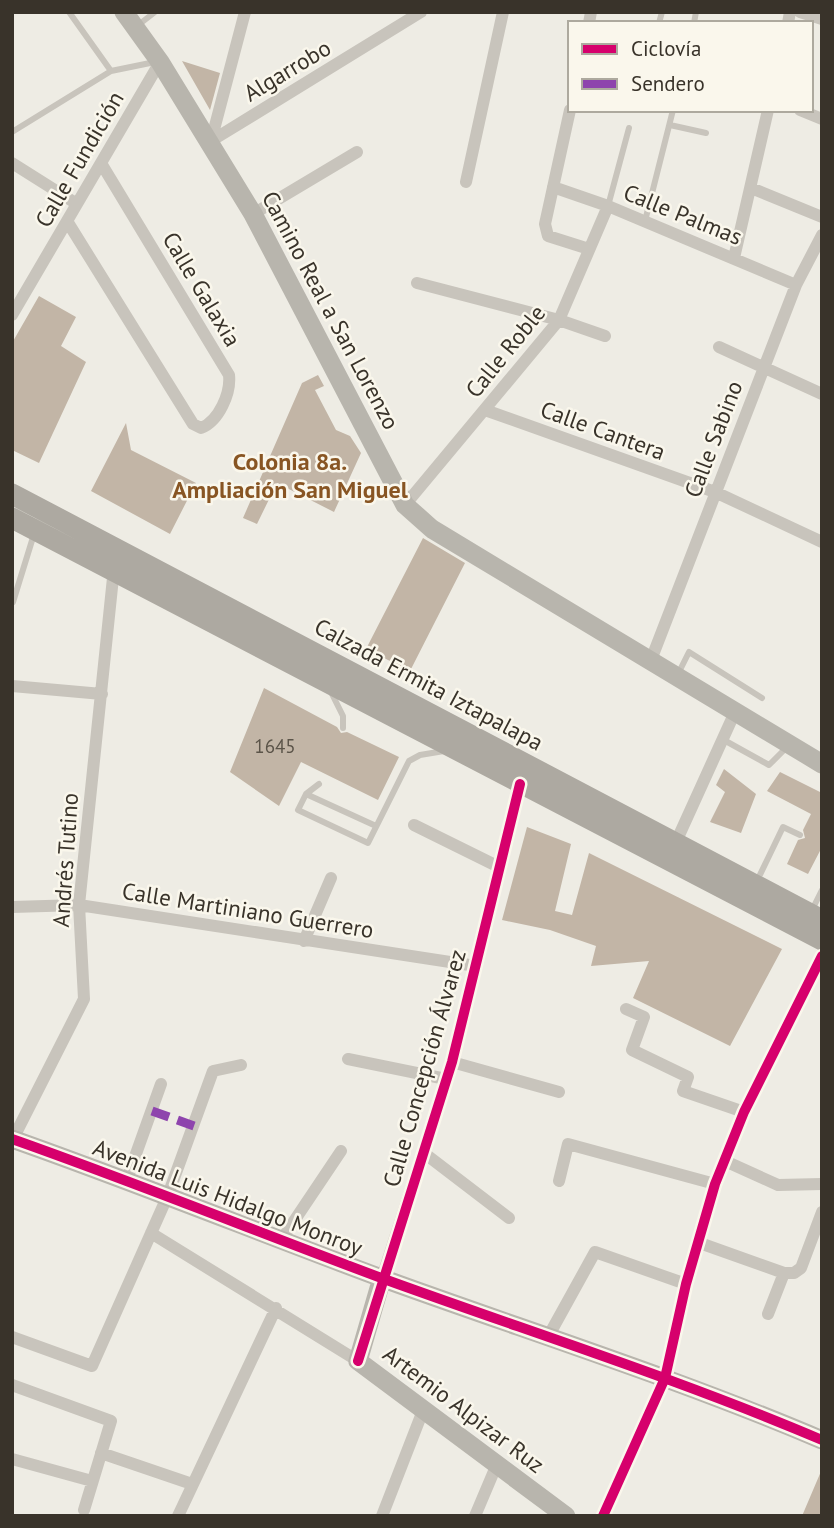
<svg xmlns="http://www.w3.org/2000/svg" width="834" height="1528" viewBox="0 0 834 1528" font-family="'PT Sans',sans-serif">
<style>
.building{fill:#c2b5a6}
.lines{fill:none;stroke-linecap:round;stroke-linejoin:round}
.lane{stroke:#c8c4bc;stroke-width:6}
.street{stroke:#c8c4bc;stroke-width:12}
.secondary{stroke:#b8b5ad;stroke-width:19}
.primary{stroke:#ada9a1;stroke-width:21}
.quiet{stroke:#8e44ad;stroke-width:9;stroke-dasharray:18 9;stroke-linecap:butt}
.cycleway-casing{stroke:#faf7ec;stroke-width:15}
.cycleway{stroke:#d6006c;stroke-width:10}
.labels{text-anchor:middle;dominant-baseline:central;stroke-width:5;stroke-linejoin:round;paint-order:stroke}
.number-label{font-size:19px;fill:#5b5449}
.street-label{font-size:23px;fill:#39332a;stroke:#faf7ec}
.neighbourhood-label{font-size:24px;font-weight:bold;fill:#885523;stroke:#faf7ec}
</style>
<rect width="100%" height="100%" fill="#eeece4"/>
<path class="building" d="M182,61L220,73L210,110Z
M39,296L76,317L61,346L86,362L39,463L12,450V343Z
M318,375L324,386L315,390L336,430L350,436L361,453L334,512L277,483L257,524L243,518L302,383Z
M126,423L131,450L196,483L170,534L91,491Z
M423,538L465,563L410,671L366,649Z
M264,688L337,727L341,733L347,732L399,757L378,800L301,762L279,806L230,772Z
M724,769L756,794L741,833L710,822L725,792L716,785Z
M780,772L822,793V847L808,874L787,864L798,840L805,838L803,830L811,814L767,791Z
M527,827L571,844L555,911L572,915L589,853L782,949L730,1046L633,998L649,961L591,966L596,946L550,930L502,920Z
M822,1469V1516H802Z"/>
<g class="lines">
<path class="lane" d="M69,12L111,71
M659,23L662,12
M694,23L696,12
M137,26L155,12
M670,125L706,133
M12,132L111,71L155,62
M608,206L629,128
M645,221L673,110
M13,602L34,534
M678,674L689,652L762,698
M330,690L343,716V728
M722,739L769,765L787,747
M319,784L306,794L298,810L368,843L409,761L420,755L444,751
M306,794L376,826
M756,883L783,827L800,835
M811,912L822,890"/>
<path class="street" d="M800,12L822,19
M589,23L591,12
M788,23L790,12
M570,110L545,224L548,236L589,249
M800,110L822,119
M211,141L421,12
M211,141L245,12
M12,163L77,204
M466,182L503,12
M553,187L608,206L796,285
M751,188L822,217
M253,214L357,152
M67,221L193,424L201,428C219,421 231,393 229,375L101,163
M734,258L768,110
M417,283L559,320L605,336
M12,315L160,62
M719,347L822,394
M485,410L715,492L822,542
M405,505L559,320L608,206
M651,660L796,285L822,235
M12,686L102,694
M414,825L499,867
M676,842L735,712
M12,907L79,905L476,966
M304,941L331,878
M626,1009L644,1017L632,1050L688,1077L683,1091L744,1112
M348,1059L446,1079
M452,1062L559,1092
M13,1139L84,999L79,905L114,568
M424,1153L509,1218
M725,1161L778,1185L822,1184
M127,1179L161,1084
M559,1181L568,1144L715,1184
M151,1233L358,1361
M282,1239L341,1151
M697,1242L784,1273H794L801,1268L822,1212
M382,1278L452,1062L520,784
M768,1314L784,1273
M12,1337L92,1366L168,1195L213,1071L241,1065
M548,1337L595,1252L686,1284
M12,1385L111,1421L84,1510
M101,1453L192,1484
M12,1459L92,1481
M178,1516L276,1308
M382,1516L424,1408
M475,1516L497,1464
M603,1516L665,1378L686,1284L715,1184L744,1112L822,956"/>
<path class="secondary" d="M124,12L160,62L253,214L405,505L432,529L822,764
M12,1139C137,1183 260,1233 384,1279C530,1332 679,1379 822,1440
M382,1278L358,1361L566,1516"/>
<path class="primary" d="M12,494L822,920
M12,518L822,940"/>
<path class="quiet" d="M152,1111L194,1126"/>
<defs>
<path id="cycleway" d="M12,1139C137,1183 260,1233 384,1279C530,1332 679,1379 822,1440
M358,1361L452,1062L520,784
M603,1516L665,1378L686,1284L715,1184L744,1112L822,956"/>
</defs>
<use href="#cycleway" class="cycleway-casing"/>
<use href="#cycleway" class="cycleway"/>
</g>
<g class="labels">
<g class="number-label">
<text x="275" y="746">1645</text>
</g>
<g class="street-label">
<text transform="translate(287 70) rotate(-31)">Algarrobo</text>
<text transform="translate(79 159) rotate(-60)">Calle Fundición</text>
<text transform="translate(683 214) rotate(22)">Calle Palmas</text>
<text transform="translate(202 289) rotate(59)">Calle Galaxia</text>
<text transform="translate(331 310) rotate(62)">Camino Real a San Lorenzo</text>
<text transform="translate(505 351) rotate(-51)">Calle Roble</text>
<text transform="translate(603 430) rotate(20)">Calle Cantera</text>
<text transform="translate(713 439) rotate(-69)">Calle Sabino</text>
<text transform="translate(429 684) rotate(28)">Calzada Ermita Iztapalapa</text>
<text transform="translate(65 860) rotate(-86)">Andrés Tutino</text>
<text transform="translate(248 910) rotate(9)">Calle Martiniano Guerrero</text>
<text transform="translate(424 1068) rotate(-74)">Calle Concepción Álvarez</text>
<text transform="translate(228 1197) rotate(21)">Avenida Luis Hidalgo Monroy</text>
<text transform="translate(464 1409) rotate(37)">Artemio Alpizar Ruz</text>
</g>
<g class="neighbourhood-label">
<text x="290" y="461">Colonia 8a.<tspan x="290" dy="28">Ampliación San Miguel</tspan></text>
</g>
</g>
<rect width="834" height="1528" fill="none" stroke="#39332a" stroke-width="28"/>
<rect x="568" y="21" width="245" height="91" fill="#faf7ec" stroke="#ada99e" stroke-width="2"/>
<rect x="582" y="44" width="35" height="10" fill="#d6006c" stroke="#ada99e" stroke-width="2"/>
<text x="631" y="56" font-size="21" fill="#39332a">Ciclovía</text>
<rect x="582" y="79" width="35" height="10" fill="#8e44ad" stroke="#ada99e" stroke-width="2"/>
<text x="631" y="91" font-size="21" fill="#39332a">Sendero</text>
</svg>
